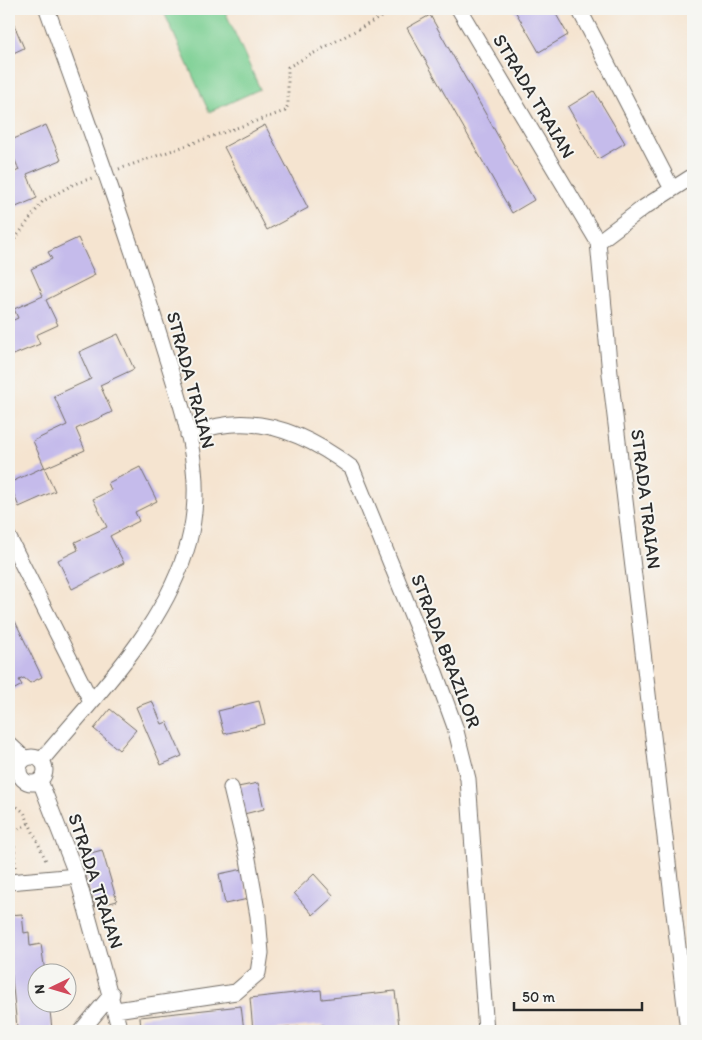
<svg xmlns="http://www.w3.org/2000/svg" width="702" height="1040" viewBox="0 0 702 1040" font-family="Itim,sans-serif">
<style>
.green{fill:#7acf92;stroke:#527d5e}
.building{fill:#c5bbeb}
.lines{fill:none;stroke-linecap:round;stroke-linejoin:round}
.street-casing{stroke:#726c65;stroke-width:17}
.path{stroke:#726c65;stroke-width:3;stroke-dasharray:1 4;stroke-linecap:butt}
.street{stroke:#fff;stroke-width:15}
.labels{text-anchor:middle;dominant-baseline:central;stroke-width:4;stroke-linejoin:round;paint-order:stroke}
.street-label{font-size:19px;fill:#2b2b2b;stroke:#f6f6f2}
</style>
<rect width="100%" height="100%" fill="#f6f6f2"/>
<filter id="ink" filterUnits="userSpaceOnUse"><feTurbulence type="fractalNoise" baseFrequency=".02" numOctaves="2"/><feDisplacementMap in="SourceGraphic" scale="10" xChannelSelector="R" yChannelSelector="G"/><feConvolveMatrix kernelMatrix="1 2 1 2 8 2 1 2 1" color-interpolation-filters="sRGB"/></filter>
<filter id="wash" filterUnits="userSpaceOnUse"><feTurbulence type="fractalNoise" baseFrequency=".0096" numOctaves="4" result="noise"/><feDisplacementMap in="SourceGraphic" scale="20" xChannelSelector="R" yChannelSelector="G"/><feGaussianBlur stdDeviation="1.12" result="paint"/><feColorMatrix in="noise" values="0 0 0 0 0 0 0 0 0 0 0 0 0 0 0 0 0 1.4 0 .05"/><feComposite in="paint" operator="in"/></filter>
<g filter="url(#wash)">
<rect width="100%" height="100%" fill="#f5e4d0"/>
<path class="green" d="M166,9H224L260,89L209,112L163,10Z"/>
<g id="blocks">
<path class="building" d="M514,9H553L568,35L539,52Z
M9,13L24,48L9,55Z
M430,15L534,200L512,213L407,28Z
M594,91L625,143L598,159L568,107Z
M46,125L61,160L27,174L37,198L9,210V175L19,170L9,146V141Z
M265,125L308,208L267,230L224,147Z
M78,238L95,275L46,300L58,325L36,335L40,344L11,356L9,351V322L18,318L14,309L43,296L31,269L52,259L48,252Z
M118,334L134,369L100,385L112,412L76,429L85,450L45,468L33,441L67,425L54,396L91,379L79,352Z
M44,467L55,491L19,507L9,483Z
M140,467L157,501L135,512L139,521L110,536L124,563L72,589L58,560L78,550L75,542L107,527L93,499L111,490L108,483Z
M15,621L42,677L30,683L24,678L19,680L22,685L13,690L9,681V624Z
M152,701L162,724L167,722L182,756L161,765L136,707Z
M259,701L265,724L224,734L218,711Z
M110,709L136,730L119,750L94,729Z
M258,783L264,809L244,814L238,787Z
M102,850L117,901L95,907L80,856Z
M243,869L248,899L225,904L219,874Z
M314,874L334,896L313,915L294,893Z
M22,914L24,933L29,932L30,946L41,944L45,972H38V1002H49L52,1029L9,1031V1028L17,1027L9,949V915Z
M321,990L322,999L395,991L399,1026L350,1031H325L324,1025L253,1031L250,998Z
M241,1006L244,1031H141L140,1017Z"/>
</g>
</g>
<g filter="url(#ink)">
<use href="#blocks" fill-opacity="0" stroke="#726c65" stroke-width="1"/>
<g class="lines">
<defs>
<path id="street" d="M459,9L598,242L610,374L688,1031
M579,9L672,189
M598,242L643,208L693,176
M188,435C198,432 208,428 218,426C267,416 315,440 352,468L435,672L455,727L468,779L486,1031
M9,538L91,701
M9,744L25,759
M19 770a13 13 0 1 1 26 0a13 13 0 1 1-26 0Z
M41,761C95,696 160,633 186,551C194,527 197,495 194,469C190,425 173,380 160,337C126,227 86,118 47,9
M40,781L77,876L120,1031
M9,882L77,876
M116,1010L236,992L258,973L261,953L258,916L248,859L231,788
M81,1031L112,994"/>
</defs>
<use href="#street" class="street-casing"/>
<path class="path" d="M119,169L285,111L288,105V67L396,9
M9,247L43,201L74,184L92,178
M9,801L24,812L47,863
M9,832L14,844L15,868
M10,834L29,823"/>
<use href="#street" class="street"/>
</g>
</g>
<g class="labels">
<g class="street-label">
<text transform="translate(534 96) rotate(59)">STRADA TRAIAN</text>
<text transform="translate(191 380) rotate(75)">STRADA TRAIAN</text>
<text transform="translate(646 499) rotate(83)">STRADA TRAIAN</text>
<text transform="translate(446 651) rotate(69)">STRADA BRAZILOR</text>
<text transform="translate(96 881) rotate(72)">STRADA TRAIAN</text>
</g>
</g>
<rect width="702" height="1040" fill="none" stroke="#f6f6f2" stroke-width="30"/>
<g transform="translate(52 988) rotate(265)"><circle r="24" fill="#f6f6f2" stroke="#a5a5a2"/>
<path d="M0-4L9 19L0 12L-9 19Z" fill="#d1495b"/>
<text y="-8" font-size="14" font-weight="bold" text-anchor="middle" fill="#2b2b2b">N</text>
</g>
<path d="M514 1002v8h128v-8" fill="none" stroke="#2b2b2b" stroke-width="2.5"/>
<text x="522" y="1002" font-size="15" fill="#2b2b2b" stroke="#f6f6f2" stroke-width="4" paint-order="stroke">50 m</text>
</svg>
